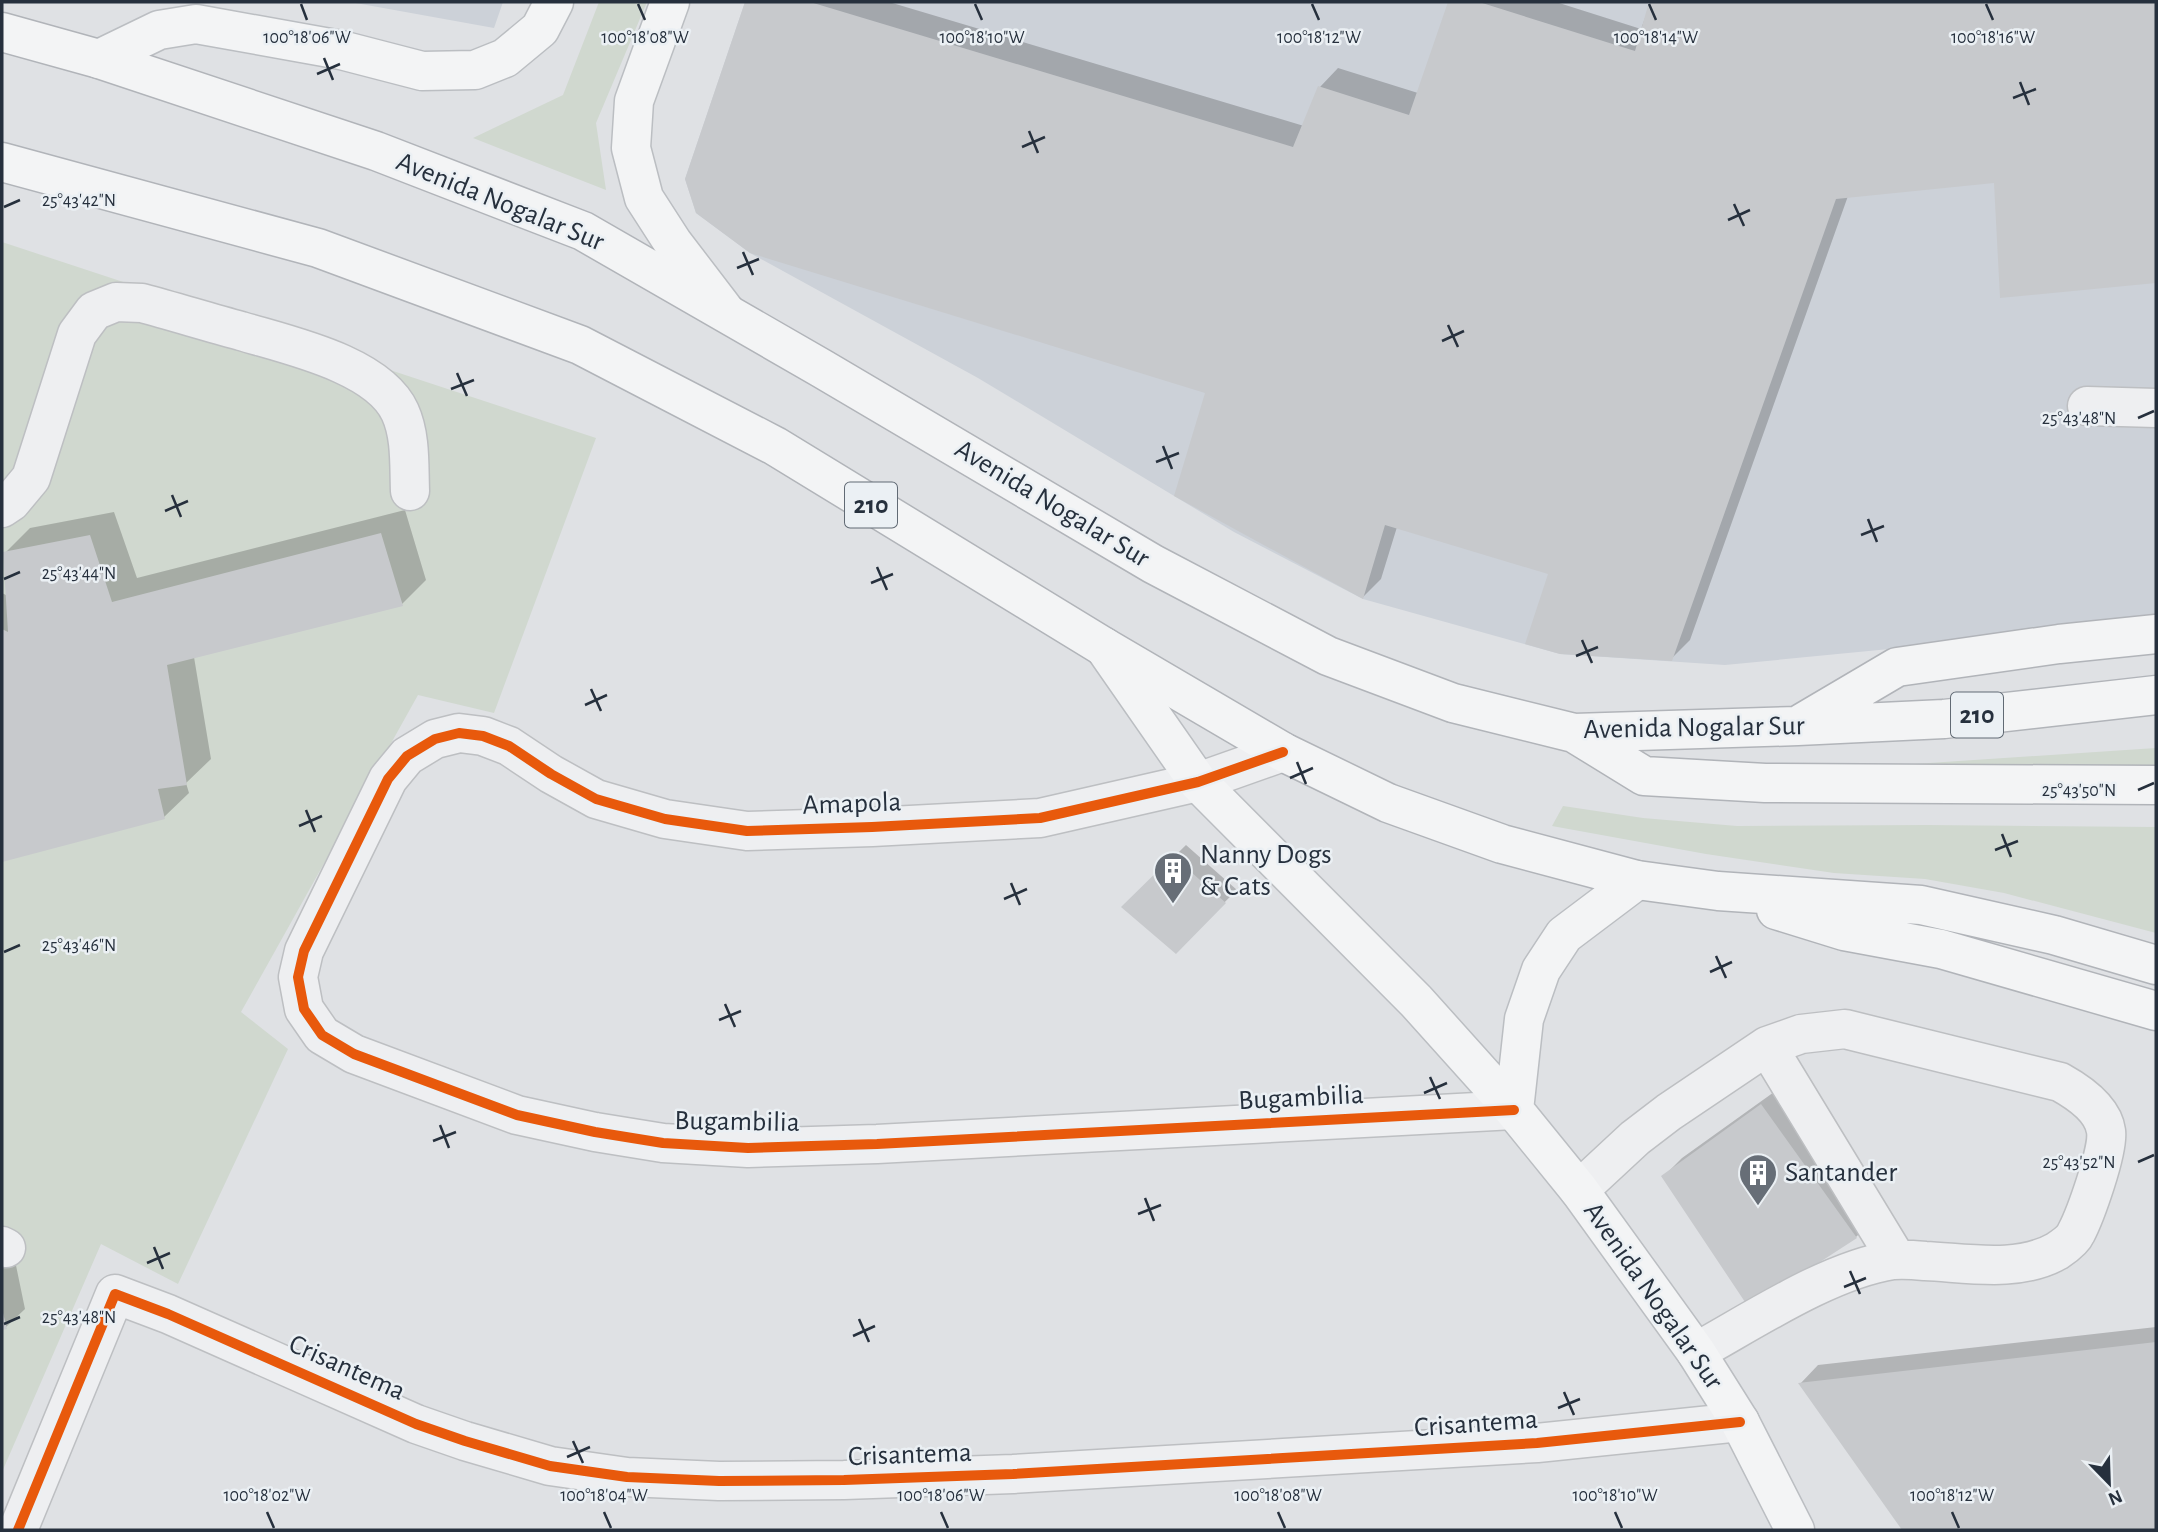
<svg xmlns="http://www.w3.org/2000/svg" width="2158" height="1532" viewBox="0 0 2158 1532" font-family="'Alegreya Sans',sans-serif">
<style>
.built{fill:#ccd1d8}
.green{fill:#d0d8cf}
.shadow{fill:#0003}
.building{fill:#c7c9cc}
.lines{fill:none;stroke-linecap:round;stroke-linejoin:round}
.minor-casing{stroke:#bdbfc2;stroke-width:41}
.major-casing{stroke:#bbbec2;stroke-width:41}
.highway-casing{stroke:#b1b4b9;stroke-width:41}
.minor{stroke:#eeeff1;stroke-width:38}
.major{stroke:#f3f4f5;stroke-width:38}
.highway{stroke:#f3f4f5;stroke-width:38}
.cycleway-casing{stroke:#ebf0f4;stroke-width:15}
.cycleway{stroke:#e8590c;stroke-width:10}
.ticks{fill:none;stroke:#26303d;stroke-width:2.5}
.labels{text-anchor:middle;dominant-baseline:central;stroke-width:5;stroke-linejoin:round;paint-order:stroke}
.shield{fill:#ebf0f4;stroke:#616a74;stroke-width:2}
.shield-label{font-size:26px;font-weight:bold;fill:#26303d}
.street-label{font-size:28px;fill:#26303d;stroke:#ebf0f4}
.poi-label{font-size:28px;fill:#26303d;stroke:#ebf0f4;text-anchor:start}
.ticks-label{font-size:18px;text-anchor:middle;fill:#26303d;stroke:#ebf0f4;stroke-width:5;stroke-linejoin:round;paint-order:stroke}
</style>
<rect width="100%" height="100%" fill="#dfe1e4"/>
<path class="built" d="M350,2H503L494,28Z
M745,2H2156V623L1725,665L1560,654L1363,599L1234,532L978,378L750,253L696,213L685,179Z"/>
<path class="green" d="M599,2H647L596,123L606,190L473,138L563,95Z
M2,242L596,438L494,713L418,695L241,1012L288,1049L178,1284L101,1244L2,1472Z
M2156,748V776L1876,780L1914,764Z
M1563,806L1643,818L1737,826L1927,825L2156,827V933L2004,893L1925,879L1834,873L1706,854L1552,826Z"/>
<path class="shadow" d="M747,2H889L1304,126L1320,87L1338,68L1418,93L1450,2H1556L1641,29L1651,2H2156V281L2002,296L1996,181L1848,196L1690,640L1671,659L1550,573L1397,527L1381,579L1363,597L1207,392L687,179Z
M405,510L426,580L402,604L194,657L211,759L186,783L189,793L164,817L2,860V593L8,596L5,553L30,528L114,512L137,578Z
M1186,845L1237,890L1175,951L1123,907Z
M1781,1087L1875,1218L1856,1237L1663,1177L1682,1158Z
M12,1246L25,1309L6,1327L2,1328V1248Z
M2156,1327V1530H1904L1800,1384L1818,1365Z"/>
<path class="building" d="M745,2H810L1293,147L1318,86L1409,115L1448,2H1479L1635,51L1649,2H2156V283L2000,298L1994,183L1836,199L1672,661L1560,654L1525,644L1548,574L1385,525L1363,599L1174,496L1205,393L750,253L696,213L685,179Z
M381,533L403,606L167,665L187,785L158,789L165,819L2,862V629L8,632L3,552L90,535L112,602Z
M1173,856L1226,903L1176,954L1121,907Z
M1761,1104L1857,1238L1749,1308L1661,1176Z
M2,1309L7,1329L2,1330Z
M2156,1342V1530H1902L1798,1383Z"/>
<g class="lines">
<defs>
<path id="minor" d="M2087,406L2156,408
M2,508L11,502L31,478L77,334L94,311L116,302L142,303C175,312 208,322 241,331C287,345 378,364 400,412C411,436 409,465 410,491
M1283,752L1198,782L1040,818L872,827L747,831L665,819L596,799L551,774L509,746L483,736L459,733L435,739L407,756L388,779L304,951L298,977L304,1009L322,1035L354,1054L517,1115L595,1132L663,1143L748,1148L877,1144L1514,1110
M1767,1046L1897,1260
M1579,1190L1635,1138L1669,1112L1767,1046L1801,1034L1845,1029L2060,1082C2078,1092 2103,1109 2106,1131C2109,1150 2085,1216 2076,1233C2073,1240 2063,1247 2057,1251C2018,1273 1968,1263 1925,1261C1915,1260 1904,1259 1893,1260C1829,1270 1754,1320 1696,1352
M2,1246L6,1248
M18,1530L115,1294L168,1314L416,1424L465,1441L550,1466L627,1477L719,1481L844,1480L1013,1474L1537,1443L1740,1422"/>
<path id="major" d="M670,2L634,101L631,148L644,198L673,243L725,311
M99,59L159,30L196,24L341,50L422,71L475,70L505,58L540,29L554,2
M1104,647L1198,782L1416,1001L1514,1110L1579,1190L1696,1352L1740,1422L1795,1530
M1514,1110L1524,1019L1541,970L1564,935L1637,880"/>
<path id="highway" d="M2,32L99,59L376,151L583,231L821,368L1153,564L1328,656L1453,703L1574,733L1798,726L1944,719L2156,695
M2,162L318,248L580,345L775,446L1104,647L1283,752L1388,803L1502,844L1637,880L1718,891L1921,905L2054,935L2156,965
M1802,723L1897,667L2059,644L2156,634
M1574,733L1644,776L1765,783L2156,785
M1776,910L1844,931L1941,949L2156,1011"/>
</defs>
<use href="#minor" class="minor-casing"/>
<use href="#major" class="major-casing"/>
<use href="#highway" class="highway-casing"/>
<use href="#minor" class="minor"/>
<use href="#major" class="major"/>
<use href="#highway" class="highway"/>
<defs>
<path id="cycleway" d="M1283,752L1198,782L1040,818L872,827L747,831L665,819L596,799L551,774L509,746L483,736L459,733L435,739L407,756L388,779L304,951L298,977L304,1009L322,1035L354,1054L517,1115L595,1132L663,1143L748,1148L877,1144L1514,1110
M18,1530L115,1294L168,1314L416,1424L465,1441L550,1466L627,1477L719,1481L844,1480L1013,1474L1537,1443L1740,1422"/>
</defs>
<use href="#cycleway" class="cycleway-casing"/>
<use href="#cycleway" class="cycleway"/>
</g>
<path class="ticks" d="M301,4L307,20M638,4L645,20M975,4L982,20M1312,4L1319,20M1649,4L1656,20M1986,4L1993,20M324,58L333,80M317,74L340,64M2020,82L2029,105M2013,98L2036,89M1029,131L1038,153M1022,147L1045,137M1734,204L1744,226M4,207L20,200M1728,220L1750,210M743,252L753,275M737,268L759,259M1448,325L1458,347M1442,341L1464,331M457,373L467,396M451,389L474,380M2138,418L2154,411M1163,446L1172,469M1156,462L1179,453M172,495L181,517M165,511L188,501M1868,519L1877,542M1861,535L1884,526M877,567L887,590M4,579L20,572M871,583L893,574M1582,640L1592,663M1576,656L1598,647M591,689L601,711M585,705L607,695M1297,762L1306,784M1290,778L1313,768M2138,790L2154,783M306,810L315,832M299,826L322,816M2002,834L2011,857M1995,850L2018,841M1011,883L1020,905M1004,899L1027,889M4,952L20,945M1716,956L1726,978M1710,972L1732,962M725,1004L735,1027M719,1020L741,1011M1430,1077L1440,1099M1424,1093L1447,1083M440,1125L449,1148M433,1141L456,1132M2138,1162L2154,1155M1145,1198L1154,1221M1138,1214L1161,1205M154,1247L163,1269M147,1263L170,1253M1850,1271L1860,1294M1844,1287L1866,1278M859,1319L869,1342M4,1324L20,1317M853,1336L875,1326M1564,1392L1574,1415M1558,1408L1580,1399M573,1441L583,1463M567,1457L590,1447M267,1512L274,1528M604,1512L611,1528M941,1512L948,1528M1278,1512L1285,1528M1615,1512L1622,1528M1952,1512L1959,1528"/>
<defs>
<symbol id="building-pin" viewBox="-11 -11 22 30"><path d="M0 17L-7.5 6A9.5 9.5 0 1 1 7.5 6Z" fill="#676e77" stroke="#ebf0f4"/><path d="M-4-6H4V6H1V3H-1V6H-4ZM-2.5-4.3h1.7v1.8h-1.7ZM.8-4.3h1.7v1.8H.8ZM-2.5-1h1.7V.8h-1.7ZM.8-1h1.7V.8H.8Z" fill="#fff"/></symbol>
</defs>
<g fill-rule="evenodd">
<use href="#building-pin" x="1151" y="849" width="44" height="60"/>
<use href="#building-pin" x="1736" y="1151" width="44" height="60"/>
</g>
<g class="labels">
<g class="shield">
<rect x="845" y="482.5" width="52" height="45" rx="5"/>
<rect x="1951" y="692.5" width="52" height="45" rx="5"/>
</g>
<g class="shield-label">
<text x="871" y="505">210</text>
<text x="1977" y="715">210</text>
</g>
<g class="street-label">
<text transform="translate(500 202) rotate(22)">Avenida Nogalar Sur</text>
<text transform="translate(1052 504) rotate(31)">Avenida Nogalar Sur</text>
<text transform="translate(1694 728) rotate(-1)">Avenida Nogalar Sur</text>
<text transform="translate(852 804) rotate(-2)">Amapola</text>
<text transform="translate(1301 1098) rotate(-3)">Bugambilia</text>
<text transform="translate(737 1122) rotate(1)">Bugambilia</text>
<text transform="translate(1653 1296) rotate(55)">Avenida Nogalar Sur</text>
<text transform="translate(347 1368) rotate(24)">Crisantema</text>
<text transform="translate(1476 1424) rotate(-4)">Crisantema</text>
<text transform="translate(910 1455) rotate(-2)">Crisantema</text>
</g>
<g class="poi-label">
<text x="1200" y="855">Nanny Dogs<tspan x="1200" dy="32">&amp; Cats</tspan></text>
<text x="1785" y="1173">Santander</text>
</g>
</g>
<g class="ticks-label">
<text x="307" y="43">100°18'06"W</text>
<text x="645" y="43">100°18'08"W</text>
<text x="982" y="43">100°18'10"W</text>
<text x="1319" y="43">100°18'12"W</text>
<text x="1656" y="43">100°18'14"W</text>
<text x="1993" y="43">100°18'16"W</text>
<text x="79" y="206">25°43'42"N</text>
<text x="2079" y="424">25°43'48"N</text>
<text x="79" y="579">25°43'44"N</text>
<text x="2079" y="796">25°43'50"N</text>
<text x="79" y="951">25°43'46"N</text>
<text x="2079" y="1168">25°43'52"N</text>
<text x="79" y="1323">25°43'48"N</text>
<text x="267" y="1501">100°18'02"W</text>
<text x="604" y="1501">100°18'04"W</text>
<text x="941" y="1501">100°18'06"W</text>
<text x="1278" y="1501">100°18'08"W</text>
<text x="1615" y="1501">100°18'10"W</text>
<text x="1952" y="1501">100°18'12"W</text>
</g>
<rect width="2158" height="1532" fill="none" stroke="#26303d" stroke-width="7"/>
<g transform="translate(2109 1483) rotate(157)" stroke="#ebf0f4" stroke-width="5" paint-order="stroke">
<path d="M0-5L12 26L0 18L-12 26Z" fill="#26303d"/>
<text y="-10" font-size="19" font-weight="bold" text-anchor="middle" fill="#26303d">N</text>
</g>
</svg>
